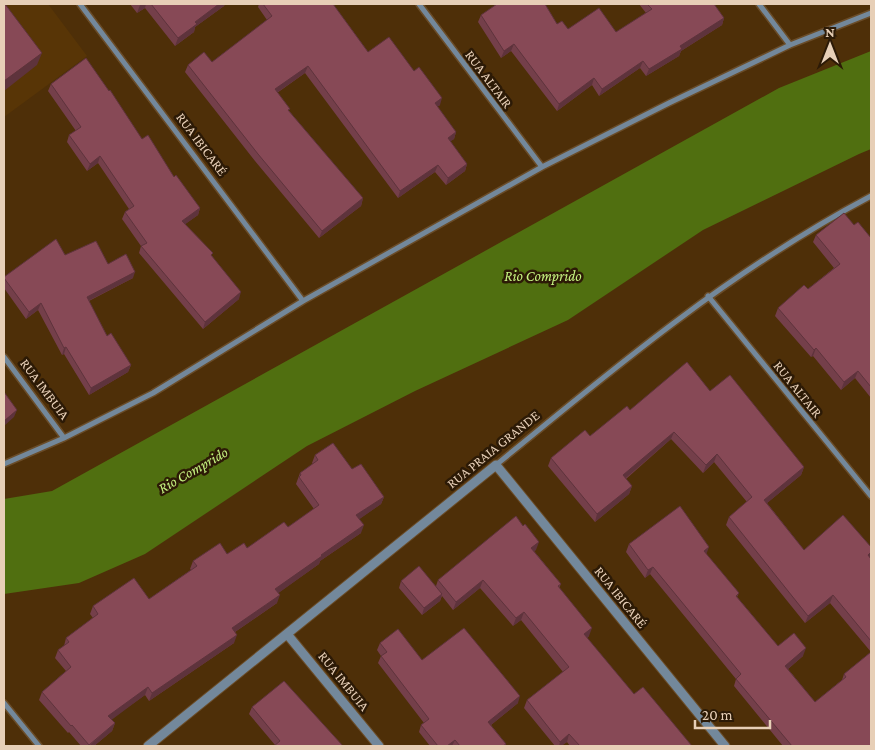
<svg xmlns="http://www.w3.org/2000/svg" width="875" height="750" viewBox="0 0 875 750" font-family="'Crimson Pro',serif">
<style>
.built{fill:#583506}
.water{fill:#506f10}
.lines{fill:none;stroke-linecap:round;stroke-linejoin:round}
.minor-casing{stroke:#6a4c28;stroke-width:8}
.tertiary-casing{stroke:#6a4c28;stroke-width:11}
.minor{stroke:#73889b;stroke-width:5}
.tertiary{stroke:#73889b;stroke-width:9}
.wall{fill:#743f4a}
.shaded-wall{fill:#5e333c}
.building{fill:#874956;stroke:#5e333c}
.labels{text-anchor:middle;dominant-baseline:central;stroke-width:5;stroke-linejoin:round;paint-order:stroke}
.street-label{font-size:14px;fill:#e7cfb7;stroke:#2c1a06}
.water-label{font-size:15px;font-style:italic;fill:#c6f481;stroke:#2c1a06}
</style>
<rect width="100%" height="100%" fill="#4e2f08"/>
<path class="built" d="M4,4H48L87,56L4,117Z"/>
<path class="water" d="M871,51V149L859,154L703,230L568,320L415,391L307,446L145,554L79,583L4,594V499L52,491L779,88Z"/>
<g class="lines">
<defs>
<path id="minor" d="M80,4L303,301
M419,4L542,167
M759,4L790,45
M708,296L871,496
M4,357L64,438
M4,464L64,438L153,393L303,301L542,167L669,103L790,45L871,13
M496,465C616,366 733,269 871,196
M4,703L39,746"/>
<path id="tertiary" d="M287,634L379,746
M148,746L496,465L725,746"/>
</defs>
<use href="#minor" class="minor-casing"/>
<use href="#tertiary" class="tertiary-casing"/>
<use href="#minor" class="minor"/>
<use href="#tertiary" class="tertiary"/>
</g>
<path class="wall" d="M130,4H225L224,6L195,27L194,32L175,46L145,8L137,13Z
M259,4H333L368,52L414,71L440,105L437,107L456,132L454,139L450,141L467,164L465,171L446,185L435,172L398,198L305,73L277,93L289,111L363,198L361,206L319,238L255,161L185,72L188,65L212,62L267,20L258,7Z
M639,4H714L724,18L722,25L681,51L679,56L646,76L640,68L599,96L592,85L557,111L511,51L501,58L478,22L481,15L557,24L568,29L616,32L646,13Z
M51,84L142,139L174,177L200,208L198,215L185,224L212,256L239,299L203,329L139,253L141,246L122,219L125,212L129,209L98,163L87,171L67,142L69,135L76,131L48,91Z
M854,225L871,238V398L855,378L841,390L813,356L811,357L775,316L778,308L808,289L834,268L813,242L816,235Z
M65,255L108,264L133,278L89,301L107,336L131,365L128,372L89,395L64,354L62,355L38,310L26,319L4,288V277Z
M710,391L804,467L801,475L767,503L804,550L870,558L871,559V746H783L734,686L736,679L650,574L645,578L626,552L629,544L706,554L739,593L737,597L778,646L803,656L788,669L815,702L842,680L844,674L871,652L830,603L805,623L726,525L729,517L747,502L714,462L703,473L671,439L626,479L632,486L629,494L595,522L548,466L551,458L590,436L630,410Z
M315,455L352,469L384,497L381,504L359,519L361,533L320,561L319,564L278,593L277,603L235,632L234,643L149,701L145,695L111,719L115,723L112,731L94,746H81L69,732L68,733L39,700L42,692L66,671L55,658L58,650L64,646L66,638L93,618L90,614L93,606L149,599L191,570L190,569L193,561L227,554L247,548L288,527L314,509L296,484L300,473L313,464L312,463Z
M536,550L534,551L561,584L559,588L589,636L587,638L634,694L692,746H570L567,742L561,746H555L524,708L527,700L563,672L521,620L513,626L480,588L453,610L442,596L440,601L422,615L399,588L401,581L436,586L438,580Z
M380,643L422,660L518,703L491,725L506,744L505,746H430L419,732L421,725L424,723L378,663L381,656L377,650Z
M252,707L343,746L275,745L249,714Z"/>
<path class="shaded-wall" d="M142,4H146L145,8L137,13L140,5Z
M219,4H225L224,6L195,27L194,32L175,46L178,38L195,22Z
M724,18L722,25L681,51L679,56L646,76L649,69L680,46Z
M514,44L511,51L501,58L504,51Z
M42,53L37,65L4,91V81Z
M643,61L640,68L599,96L602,89Z
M308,66L305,73L272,96L275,89Z
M594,78L592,85L557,111L559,104Z
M442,98L440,105L432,110L435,103Z
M456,132L454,139L445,145L448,138Z
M100,156L98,163L87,171L90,164Z
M467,164L465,171L446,185L448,178Z
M438,165L435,172L398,198L400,191Z
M363,198L361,206L319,238L322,231Z
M200,208L198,215L180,228L182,221Z
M135,272L133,278L84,303L87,297Z
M241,292L239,299L203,329L205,322Z
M41,303L38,310L26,319L29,312Z
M66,347L64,354L62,355L64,348Z
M816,348L813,356L811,357L814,350Z
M131,365L128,372L89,395L91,388Z
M858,371L855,378L841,390L844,382Z
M17,410L14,417L4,426V421Z
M674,432L671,439L620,483L623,475Z
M717,454L714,462L703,473L706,465Z
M804,467L801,475L761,508L764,500Z
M632,486L629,494L595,522L597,514Z
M384,497L381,504L354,523L356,515Z
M364,525L361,533L320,561L319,564L273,597L275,589L321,555Z
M539,542L536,550L528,556L531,548Z
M709,547L706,555L704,551Z
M871,552V558L865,563L868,555Z
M653,567L650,574L645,578L648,570Z
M483,580L480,588L453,610L456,602Z
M442,594L440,601L422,615L424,608Z
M280,595L277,603L229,636L232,628Z
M833,595L830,603L805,623L808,616Z
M524,612L521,620L513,626L516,618Z
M592,628L589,636L581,642L584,634Z
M237,635L234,643L149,701L152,693Z
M806,648L803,656L782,674L785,666Z
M148,687L145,695L106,724L108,716Z
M520,696L518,703L486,729L488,722Z
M115,723L112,731L94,746H89Z
M569,734L567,742L561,746H559L560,742Z
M455,740L452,746H447Z"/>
<path class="building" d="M4,4H5L42,53L4,81Z
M151,4H219L195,22L197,24L178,38Z
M263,4H333L368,52L389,37L414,71L419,67L442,98L435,103L456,132L448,138L467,164L448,178L438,165L400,191L308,66L275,89L290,109L288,110L363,198L322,231L258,154L188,65L204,52L212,62L272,16Z
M497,4H545L557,24L562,21L568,29L599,8L616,32L652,9L647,4H714L724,18L680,46L682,49L649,69L643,61L602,89L594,78L559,104L514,44L504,51L481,15Z
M86,58L109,91L110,90L142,139L148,135L174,177L176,175L200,208L182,221L213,253L211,255L241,292L205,322L141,246L147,243L125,212L134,206L100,156L90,164L69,135L81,127L51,84Z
M844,213L854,225L858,222L871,238V387L858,371L844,382L816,348L814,350L778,308L804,285L808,289L840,264L816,235Z
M56,239L65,255L96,241L108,264L126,254L135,272L87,297L107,336L111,333L131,365L91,388L66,347L64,348L41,303L29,312L4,278V277Z
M687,362L710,391L730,375L804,467L764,500L804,550L843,515L871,547V552L868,555L871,559V641L833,595L808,616L729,517L752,497L717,454L706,465L674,432L623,475L632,486L597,514L551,458L585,430L590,436L627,406L630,410Z
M4,392L17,410L4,421Z
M333,443L352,469L361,464L384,497L356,515L364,525L321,555L322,556L275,589L280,595L232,628L237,635L152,693L148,687L108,716L115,723L89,745L72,725L71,726L42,692L71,667L58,650L69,642L66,638L98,614L93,606L134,578L149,599L197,566L193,561L220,543L227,554L244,543L247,548L284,522L288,527L319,505L299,477L301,475L300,473L318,460L315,455Z
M680,506L709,547L704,551L739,593L736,596L778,646L794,633L806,648L785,666L815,702L846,677L844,674L871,652V746H792L736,679L741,674L653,567L648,570L629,544Z
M516,516L523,526L525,524L539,542L531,548L561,584L558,586L592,628L584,634L634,694L643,687L692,746H580L569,734L560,742L527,700L569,667L524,612L516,618L483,580L456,602L438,580Z
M419,566L442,594L424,608L401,581Z
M464,628L520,696L488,722L506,744L503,746H460L455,740L447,746H438L421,725L429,719L381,656L387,652L380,643L398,629L422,660Z
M284,681L343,746H274L280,741L252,707Z"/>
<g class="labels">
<g class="street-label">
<text transform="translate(489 79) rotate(53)">RUA ALTAIR</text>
<text transform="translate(202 144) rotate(53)">RUA IBICARÉ</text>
<text transform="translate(45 389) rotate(53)">RUA IMBUIA</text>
<text transform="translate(798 389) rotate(51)">RUA ALTAIR</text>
<text transform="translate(493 449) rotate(-39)">RUA PRAIA GRANDE</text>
<text transform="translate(621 597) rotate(51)">RUA IBICARÉ</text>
<text transform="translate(344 681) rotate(51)">RUA IMBUIA</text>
</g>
<g class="water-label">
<text x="543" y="276">Rio Comprido</text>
<text transform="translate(193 470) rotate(-30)">Rio Comprido</text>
</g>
</g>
<rect width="875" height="750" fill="none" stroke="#e7cfb7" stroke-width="10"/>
<g transform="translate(830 45)" stroke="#2c1a06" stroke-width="4" paint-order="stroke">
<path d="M0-4L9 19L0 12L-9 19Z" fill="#e7cfb7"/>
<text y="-8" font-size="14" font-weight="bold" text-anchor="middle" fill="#e7cfb7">N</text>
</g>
<path d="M695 720v8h75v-8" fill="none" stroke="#e7cfb7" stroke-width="2.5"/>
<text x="702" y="720" font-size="15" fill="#e7cfb7" stroke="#2c1a06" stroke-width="4" paint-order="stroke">20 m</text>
</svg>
